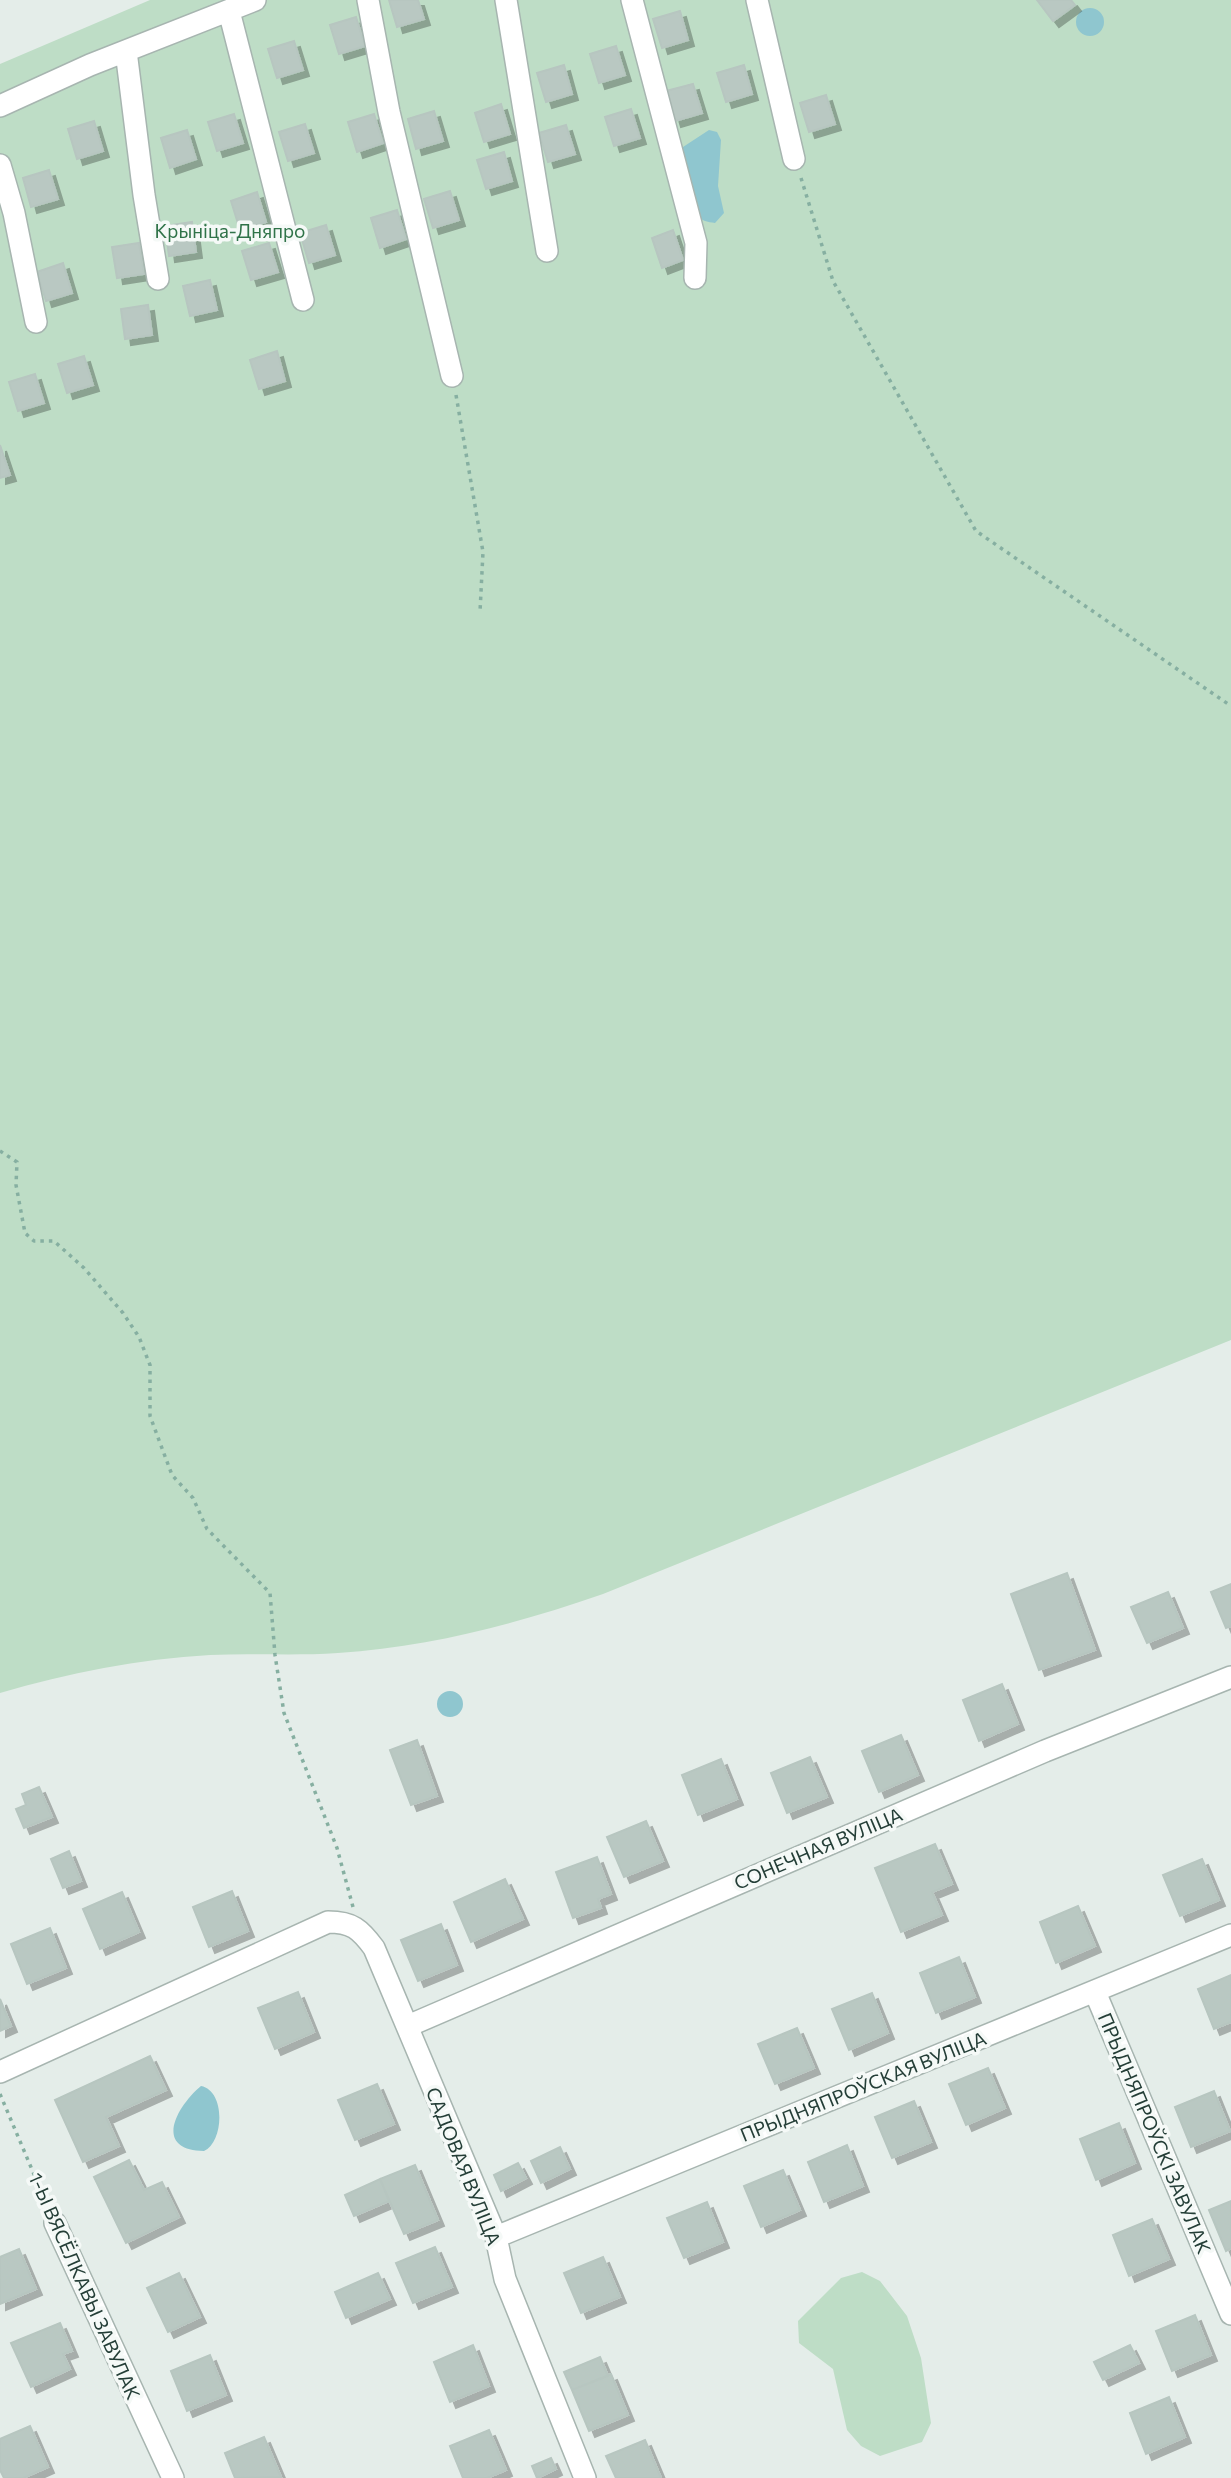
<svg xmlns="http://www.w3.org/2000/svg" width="1231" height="2478" viewBox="0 0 1231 2478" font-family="Commissioner,sans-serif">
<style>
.green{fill:#beddc6}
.water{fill:#8fc6cf}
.building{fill:#b9c8c2;stroke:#b7c6c0;stroke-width:2;filter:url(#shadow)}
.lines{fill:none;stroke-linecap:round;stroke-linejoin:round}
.minor-casing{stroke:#a7b5b0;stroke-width:24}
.path{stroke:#86afa1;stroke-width:3.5;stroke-dasharray:3.5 5;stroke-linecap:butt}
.minor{stroke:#fff;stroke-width:21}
.labels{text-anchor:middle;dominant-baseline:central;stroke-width:7;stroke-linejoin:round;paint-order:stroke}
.park-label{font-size:19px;fill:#307349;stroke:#f5f9f7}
.street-label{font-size:19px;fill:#243e37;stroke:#f5f9f7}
</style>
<defs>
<filter id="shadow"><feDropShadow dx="6" dy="6" stdDeviation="0" flood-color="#0004"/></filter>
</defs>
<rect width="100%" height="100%" fill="#e4ede9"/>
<path class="green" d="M150,0H1231V1340L603,1594C516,1624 430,1647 338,1653C295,1656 252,1653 210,1655C139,1659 68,1673 0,1693V64Z
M862,2272L880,2281L907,2316L921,2358L931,2423L922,2442L880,2456L861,2446L847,2430L833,2369L799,2343L798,2321L841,2278Z"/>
<path class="water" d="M1076 22a14 14 0 1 1 28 0a14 14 0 1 1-28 0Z
M709,130L717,132L721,140L718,186L724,213L715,223C708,222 700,221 696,213C688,198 679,164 683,147Z
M437 1704a13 13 0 1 1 26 0a13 13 0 1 1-26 0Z
M201,2086C226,2091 224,2142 204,2151C152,2150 177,2106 201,2086Z"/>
<path class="building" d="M389,0H418L424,19L397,27Z
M1037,0H1071L1075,5L1053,21Z
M680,11L688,40L662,48L653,19Z
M356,17L365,46L339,54L330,25Z
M294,41L303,70L277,78L268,49Z
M616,46L625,75L599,83L590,54Z
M564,65L572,94L546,102L537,73Z
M744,65L752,94L726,102L717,73Z
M693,84L702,113L675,121L666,91Z
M826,95L835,124L809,132L800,103Z
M501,104L510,134L484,142L475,113Z
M631,109L640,138L614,146L605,117Z
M434,111L443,141L416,149L408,119Z
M234,114L243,143L217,151L208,122Z
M374,114L383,143L357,152L348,122Z
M94,121L103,151L77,159L68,129Z
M305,124L314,153L288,161L279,132Z
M566,125L575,154L548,162L539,133Z
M187,130L196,159L170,168L161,138Z
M504,152L512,181L486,189L477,160Z
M49,170L58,199L31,207L23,178Z
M450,191L459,220L433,228L424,199Z
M257,192L266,222L240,230L231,201Z
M397,210L406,239L380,248L371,218Z
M192,222L196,252L169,256L165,226Z
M326,225L335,255L309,263L300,233Z
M673,230L683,260L662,268L652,238Z
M139,243L144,274L117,278L112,247Z
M269,243L278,272L251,280L242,251Z
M63,263L72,293L46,301L37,272Z
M210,280L217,310L190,316L183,286Z
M148,305L152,335L125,339L121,309Z
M277,351L285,381L259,389L250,360Z
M84,356L93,385L67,393L58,364Z
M35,374L44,403L18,411L9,382Z
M0,445L10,475L0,478Z
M1067,1573L1095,1650L1039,1670L1011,1594Z
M1231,1584V1626L1226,1628L1211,1592Z
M1168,1592L1183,1628L1147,1643L1131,1607Z
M1002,1684L1018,1724L979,1741L963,1700Z
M901,1735L918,1775L879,1792L862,1751Z
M417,1740L437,1796L411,1805L390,1750Z
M810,1757L827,1797L787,1813L771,1773Z
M721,1759L737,1799L698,1815L682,1775Z
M39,1787L52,1817L24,1828L16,1809L26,1805L22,1794Z
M646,1821L663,1861L624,1877L607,1837Z
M935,1844L952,1884L932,1892L942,1915L901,1932L875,1868Z
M69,1851L81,1881L63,1888L51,1859Z
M597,1857L611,1894L598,1899L601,1908L573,1918L556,1872Z
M1202,1859L1219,1900L1180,1916L1163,1875Z
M505,1879L523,1919L471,1942L454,1902Z
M232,1891L248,1931L209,1947L193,1907Z
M122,1892L139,1932L100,1949L83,1909Z
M1078,1906L1095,1946L1056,1963L1040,1922Z
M441,1924L457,1965L418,1981L401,1940Z
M50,1928L66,1968L27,1984L11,1944Z
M959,1957L975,1997L936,2013L920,1973Z
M1231,1975V2022L1214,2029L1198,1989Z
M298,1992L314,2032L275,2049L258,2008Z
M872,1993L888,2033L849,2050L832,2009Z
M0,1999L11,2026L0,2031Z
M797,2028L814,2068L775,2084L758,2044Z
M150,2056L166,2090L106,2117L119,2146L83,2162L55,2100Z
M988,2068L1005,2108L966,2125L949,2084Z
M377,2084L394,2124L355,2140L338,2100Z
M1214,2091L1230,2131L1191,2147L1175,2107Z
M914,2101L931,2142L892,2158L875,2117Z
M1119,2123L1135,2163L1096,2180L1080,2139Z
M847,2145L863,2186L824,2202L808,2162Z
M560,2147L570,2169L541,2183L531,2161Z
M129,2160L144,2190L162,2182L179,2217L126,2243L94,2177Z
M518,2163L526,2178L501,2191L494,2175Z
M415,2165L438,2220L404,2234L380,2179Z
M783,2170L800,2210L761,2227L744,2186Z
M380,2179L389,2201L354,2216L345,2195Z
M1231,2201V2248L1226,2251L1209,2210Z
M707,2202L723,2242L684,2258L667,2218Z
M1152,2219L1169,2259L1129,2276L1113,2235Z
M435,2247L452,2287L413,2303L396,2263Z
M19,2249L36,2289L0,2304V2257Z
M603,2257L620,2297L581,2313L564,2273Z
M179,2273L200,2317L168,2332L147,2288Z
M378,2273L390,2299L346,2318L335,2292Z
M1195,2315L1211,2355L1172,2371L1156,2331Z
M60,2323L72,2351L63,2354L70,2369L31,2387L11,2343Z
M473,2345L489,2386L450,2402L434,2362Z
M1130,2345L1139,2363L1103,2380L1094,2362Z
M210,2355L226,2395L187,2411L171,2371Z
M600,2357L608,2376L572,2390L564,2372Z
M611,2374L628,2415L589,2431L572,2390Z
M1169,2397L1185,2437L1146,2454L1130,2413Z
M30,2426L48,2467L23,2478H4L0,2470V2439Z
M489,2430L506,2470L487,2478H463L450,2446Z
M264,2437L281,2477L235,2478L225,2453Z
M645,2440L661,2478H616L606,2456Z
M551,2458L556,2469L537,2478L532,2466Z"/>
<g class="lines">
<defs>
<path id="minor" d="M368,0L389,112L452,376
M506,0L547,251
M632,0L696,243L695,278
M757,0L794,159
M229,11L303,300
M126,51L144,195L158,279
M0,106L90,65L255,0
M0,165L14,213L36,322
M1095,1992L1231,2314
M408,2026L1045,1751L1231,1677
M0,2072L328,1922C352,1922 360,1929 374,1948L496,2237L505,2279L585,2478
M55,2223L173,2478
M496,2237L1231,1935"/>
</defs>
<use href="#minor" class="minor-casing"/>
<path class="path" d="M801,178L833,281L976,531L1231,706
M456,395L483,552L480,612
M0,1151L17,1162L16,1185L25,1233L34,1241H54L84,1268L123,1313L139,1337L150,1365V1416L172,1475L193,1498L207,1529L270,1593L275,1655L284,1713L337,1848L353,1907
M0,2094L47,2205"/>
<use href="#minor" class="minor"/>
</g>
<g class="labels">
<g class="park-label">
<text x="230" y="230">Крыніца-Дняпро</text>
</g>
<g class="street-label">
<text transform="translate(818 1848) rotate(-23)">СОНЕЧНАЯ ВУЛІЦА</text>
<text transform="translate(863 2086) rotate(-22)">ПРЫДНЯПРОЎСКАЯ ВУЛІЦА</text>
<text transform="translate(1155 2133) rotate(67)">ПРЫДНЯПРОЎСКІ ЗАВУЛАК</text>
<text transform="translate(464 2166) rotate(68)">САДОВАЯ ВУЛІЦА</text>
<text transform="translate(85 2286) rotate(66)">1-Ы ВЯСЁЛКАВЫ ЗАВУЛАК</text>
</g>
</g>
</svg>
